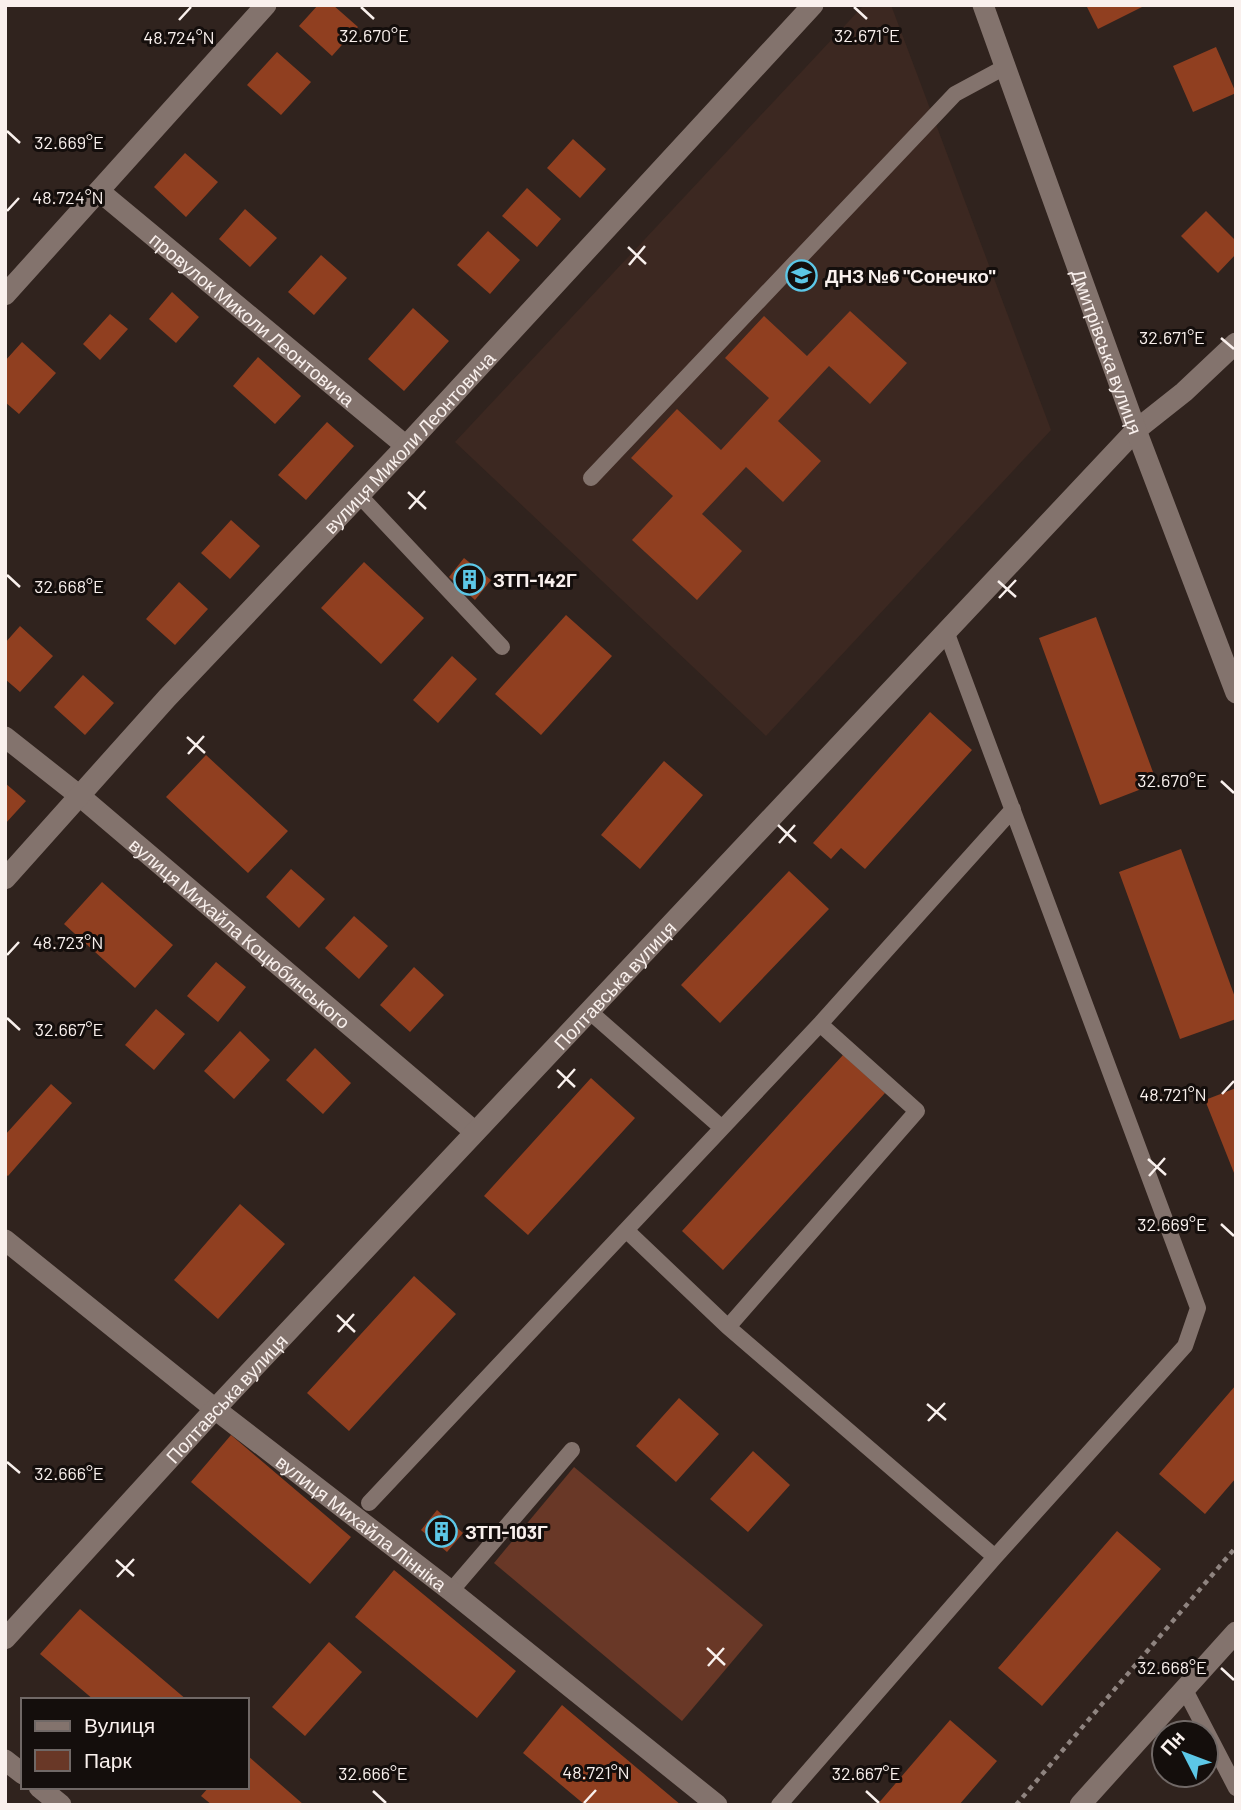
<svg xmlns="http://www.w3.org/2000/svg" width="1241" height="1810" viewBox="0 0 1241 1810" font-family="Barlow,sans-serif">
<style>
.built{fill:#3c2821}
.green{fill:#693827}
.building{fill:#903f20}
.lines{fill:none;stroke-linecap:round;stroke-linejoin:round}
.path{stroke:#8f8480;stroke-width:4.5;stroke-dasharray:5 5;stroke-linecap:butt}
.service{stroke:#83736d;stroke-width:16}
.minor{stroke:#83736d;stroke-width:21}
.secondary{stroke:#83736d;stroke-width:21}
.ticks{fill:none;stroke:#f9f0ed;stroke-width:2.5}
.labels{text-anchor:middle;dominant-baseline:central;stroke-width:6;stroke-linejoin:round;paint-order:stroke}
.poi-label{font-size:19px;font-weight:bold;fill:#f9f0ed;stroke:#140e0c;text-anchor:start}
.street-label{font-size:19px;fill:#f9f0ed;stroke:#140e0c}
.ticks-label{font-size:18px;text-anchor:middle;fill:#f9f0ed;stroke:#140e0c;stroke-width:6;stroke-linejoin:round;paint-order:stroke}
</style>
<rect width="100%" height="100%" fill="#30231e"/>
<path class="built" d="M864,5H891L1051,430L766,736L455,442Z"/>
<path class="green" d="M574,1467L763,1625L682,1721L494,1563Z"/>
<path class="building" d="M318,5H333L358,27L332,56L299,26Z
M1086,5H1146L1098,29Z
M1216,47L1236,93L1193,112L1173,66Z
M277,52L311,82L281,115L247,85Z
M573,139L606,169L580,198L547,168Z
M185,153L218,182L186,217L154,187Z
M527,188L561,219L537,247L502,216Z
M245,209L277,238L250,267L219,239Z
M1206,211L1236,241V254L1218,273L1181,236Z
M488,231L520,260L490,294L457,265Z
M321,255L347,278L314,315L288,292Z
M172,292L199,317L176,343L149,319Z
M413,308L449,341L404,391L368,359Z
M850,311L907,363L870,404L829,366L778,421L821,461L783,502L746,467L702,514L742,551L697,600L632,540L673,496L631,458L677,409L721,450L769,398L725,358L764,316L807,356Z
M110,314L128,329L100,360L83,344Z
M22,342L56,373L19,414L5,402V361Z
M258,357L301,396L275,424L233,386Z
M327,422L354,446L306,500L278,475Z
M231,520L260,546L230,579L201,553Z
M464,558L491,580L475,600L449,577Z
M364,562L424,618L381,664L321,608Z
M179,582L208,609L175,645L146,619Z
M566,615L612,656L541,735L495,694Z
M1096,617L1157,783L1100,805L1039,638Z
M20,626L53,656L20,692L5,679V643Z
M452,656L477,679L438,723L413,700Z
M83,675L114,703L85,735L54,707Z
M930,712L972,750L865,869L841,848L831,859L813,843Z
M206,755L288,831L248,873L166,797Z
M664,761L703,795L640,869L601,835Z
M5,783L26,801L5,824Z
M1181,849L1236,1000V1019L1180,1039L1119,872Z
M291,869L325,899L299,928L266,897Z
M789,871L829,909L720,1023L681,985Z
M102,882L173,945L135,988L64,924Z
M354,916L388,946L359,979L325,948Z
M216,962L246,987L218,1022L187,996Z
M414,967L444,995L410,1032L380,1005Z
M156,1009L185,1034L154,1070L125,1045Z
M240,1031L270,1060L234,1099L204,1071Z
M315,1048L351,1083L323,1114L286,1080Z
M843,1055L885,1093L723,1270L682,1231Z
M591,1078L635,1118L528,1235L484,1196Z
M51,1084L72,1103L8,1176L5,1174V1135Z
M1236,1088V1178L1205,1100Z
M240,1204L285,1244L218,1319L174,1280Z
M414,1276L456,1314L349,1431L307,1393Z
M1236,1385V1478L1205,1514L1159,1474Z
M679,1398L719,1434L676,1482L636,1446Z
M231,1435L351,1537L310,1584L191,1482Z
M753,1451L790,1485L748,1532L710,1499Z
M437,1510L463,1533L447,1552L421,1530Z
M1117,1531L1161,1569L1042,1706L998,1668Z
M394,1570L516,1671L477,1718L355,1617Z
M80,1609L187,1700H94L40,1654Z
M329,1642L362,1672L305,1736L272,1707Z
M562,1705L681,1805H585L523,1753Z
M950,1720L997,1761L959,1805H877Z
M247,1755L304,1805H212L201,1796L209,1787H247Z"/>
<g class="lines">
<path class="path" d="M1016,1805L1236,1547"/>
<path class="service" d="M591,478L955,94L1005,67
M359,495L502,647
M589,1011L722,1128
M820,1024L917,1111L728,1327L995,1557
M626,1230L728,1327
M369,1503L820,1024L1013,809
M451,1591L572,1450
M1185,1690L1236,1788
M779,1805L995,1557L1185,1346L1198,1308L946,631"/>
<g class="minor">
<path id="s1" d="M99,191L406,446"/>
<path d="M5,295L266,5"/>
<path id="s2" d="M5,737L81,797L475,1132"/>
<path id="s3" d="M5,879L167,698L406,446L813,5"/>
<path id="s4" d="M5,1240L215,1409L451,1591L717,1805"/>
<path id="s5" d="M5,1639L215,1409L1136,430L1184,392L1236,343"/>
<path d="M5,1760L23,1774"/>
<path d="M39,1787L61,1805"/>
</g>
<g class="secondary">
<path id="s6" d="M983,5L1136,430L1236,693"/>
<path d="M1080,1805L1236,1632"/>
</g>
</g>
<path class="ticks" d="M361,7L374,19M854,7L867,19M179,20L191,7M7,131L20,143M7,211L19,198M628,247L646,264M629,265L645,246M1221,338L1234,349M408,492L426,509M409,509L425,491M7,575L20,587M998,581L1016,597M999,598L1016,580M187,737L205,753M188,754L204,736M1221,781L1234,793M778,825L796,842M779,843L795,825M7,955L19,942M7,1018L20,1030M557,1070L575,1087M558,1088L575,1069M1222,1094L1234,1081M1148,1159L1166,1175M1149,1176L1165,1158M1221,1224L1234,1236M337,1315L355,1332M338,1332L354,1314M927,1404L946,1420M928,1421L945,1403M7,1462L20,1473M116,1560L134,1576M117,1577L134,1559M707,1648L725,1665M708,1666L724,1648M1221,1668L1234,1680M373,1791L386,1803M866,1791L879,1803M584,1803L596,1790"/>
<defs>
<symbol id="school-ring" viewBox="-11 -11 22 22"><circle r="9.5" fill="#140e0c" stroke="#5cc7e7" stroke-width="1.5"/><path d="M0-5L7-2L0 1L-7-2ZM-4 1L0 2.5L4 1V4Q0 6-4 4Z" fill="#5cc7e7"/></symbol>
<symbol id="building-ring" viewBox="-11 -11 22 22"><circle r="9.5" fill="#140e0c" stroke="#5cc7e7" stroke-width="1.5"/><path d="M-4-6H4V6H1V3H-1V6H-4ZM-2.5-4.3h1.7v1.8h-1.7ZM.8-4.3h1.7v1.8H.8ZM-2.5-1h1.7V.8h-1.7ZM.8-1h1.7V.8H.8Z" fill="#5cc7e7"/></symbol>
</defs>
<g fill-rule="evenodd">
<use href="#school-ring" x="784" y="258" width="35" height="35"/>
<use href="#building-ring" x="452" y="562" width="35" height="35"/>
<use href="#building-ring" x="424" y="1514" width="35" height="35"/>
</g>
<g class="labels">
<g class="poi-label">
<text x="825" y="275">ДНЗ №6 "Сонечко"</text>
<text x="493" y="579">ЗТП-142Г</text>
<text x="465" y="1531">ЗТП-103Г</text>
</g>
<g class="street-label">
<text stroke="none"><textPath href="#s1" startOffset="200">провулок Миколи Леонтовича</textPath></text>
<text stroke="none"><textPath href="#s6" startOffset="368">Дмитрівська вулиця</textPath></text>
<text stroke="none"><textPath href="#s3" startOffset="595">вулиця Миколи Леонтовича</textPath></text>
<text stroke="none"><textPath href="#s2" startOffset="306">вулиця Михайла Коцюбинського</textPath></text>
<text stroke="none"><textPath href="#s5" startOffset="894">Полтавська вулиця</textPath></text>
<text stroke="none"><textPath href="#s5" startOffset="327">Полтавська вулиця</textPath></text>
<text stroke="none"><textPath href="#s4" startOffset="455">вулиця Михайла Лінніка</textPath></text>
</g>
</g>
<g class="ticks-label">
<text x="374" y="42">32.670°E</text>
<text x="867" y="42">32.671°E</text>
<text x="179" y="44">48.724°N</text>
<text x="69" y="149">32.669°E</text>
<text x="68" y="204">48.724°N</text>
<text x="1172" y="344">32.671°E</text>
<text x="69" y="593">32.668°E</text>
<text x="1172" y="787">32.670°E</text>
<text x="68" y="949">48.723°N</text>
<text x="69" y="1036">32.667°E</text>
<text x="1173" y="1101">48.721°N</text>
<text x="1172" y="1231">32.669°E</text>
<text x="69" y="1480">32.666°E</text>
<text x="1172" y="1674">32.668°E</text>
<text x="596" y="1779">48.721°N</text>
<text x="373" y="1780">32.666°E</text>
<text x="866" y="1780">32.667°E</text>
</g>
<rect width="1241" height="1810" fill="none" stroke="#f9f0ed" stroke-width="14"/>
<rect x="21" y="1698" width="228" height="91" fill="#140e0c" stroke="#706866" stroke-width="2"/>
<rect x="35" y="1721" width="35" height="10" fill="#83736d" stroke="#706866" stroke-width="2"/>
<text x="84" y="1733" font-size="21" fill="#f9f0ed">Вулиця</text>
<rect x="35" y="1750" width="35" height="21" fill="#693827" stroke="#706866" stroke-width="2"/>
<text x="84" y="1768" font-size="21" fill="#f9f0ed">Парк</text>
<g transform="translate(1185 1754) rotate(312)"><circle r="33" fill="#140e0c" stroke="#706866" stroke-width="2"/>
<path d="M0-5L12 26L0 18L-12 26Z" fill="#5cc7e7"/>
<text y="-10" font-size="19" font-weight="bold" text-anchor="middle" fill="#f9f0ed">Пн</text>
</g>
</svg>
